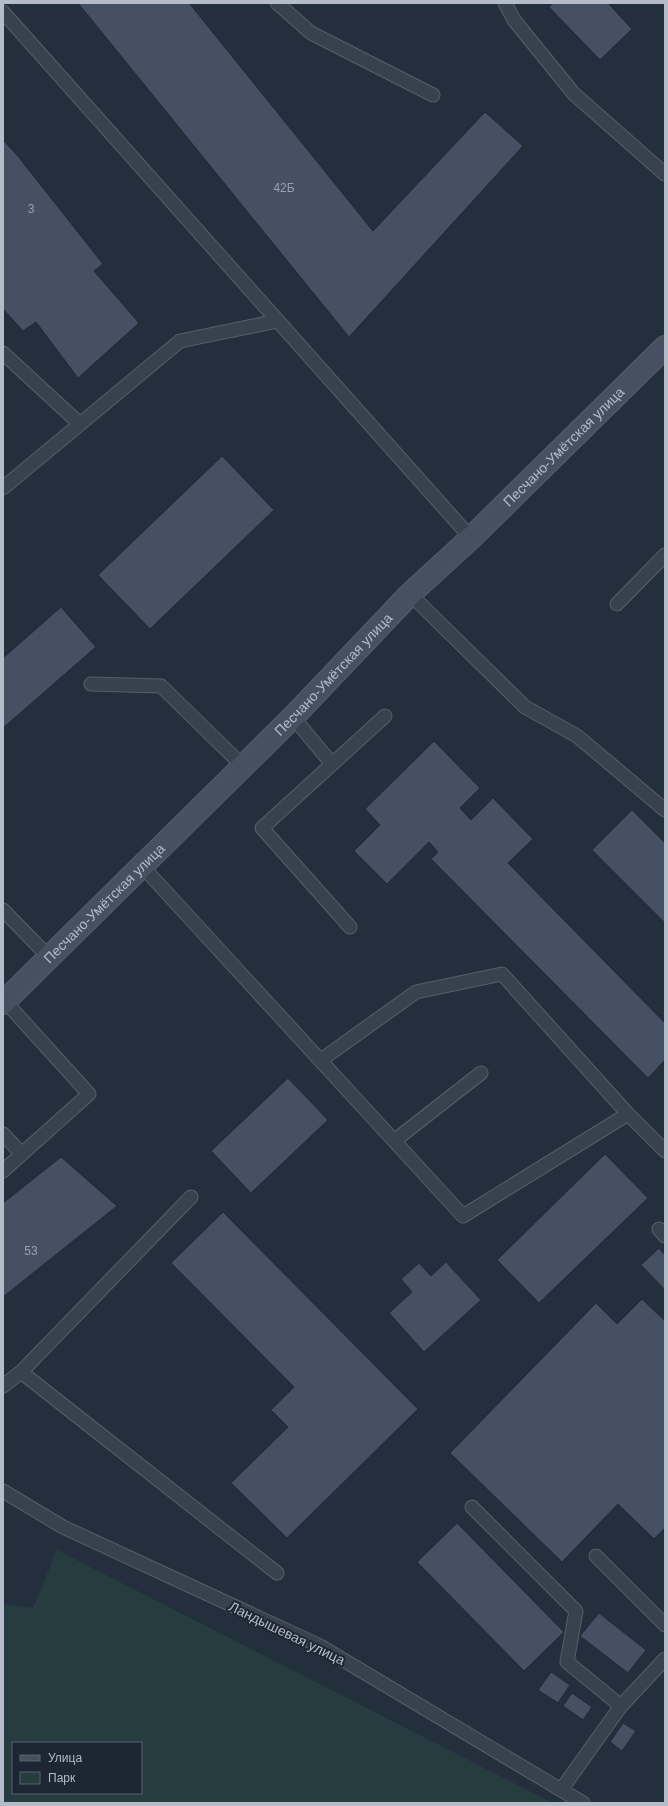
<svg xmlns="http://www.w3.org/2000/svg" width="668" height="1806" viewBox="0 0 668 1806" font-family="Helvetica,sans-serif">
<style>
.green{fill:#263c3f;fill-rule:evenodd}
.building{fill:#455162;stroke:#1f2835}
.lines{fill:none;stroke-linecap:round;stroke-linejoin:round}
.lane-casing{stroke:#565f6c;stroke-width:15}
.secondary-casing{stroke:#565f6c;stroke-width:24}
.lane{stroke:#38414e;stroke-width:13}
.secondary{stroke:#465061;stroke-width:22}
.labels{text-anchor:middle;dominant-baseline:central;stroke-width:4;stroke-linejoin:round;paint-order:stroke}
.number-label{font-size:12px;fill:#98a1af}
.street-label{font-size:14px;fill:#b4bcc9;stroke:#1d2633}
</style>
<rect width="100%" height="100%" fill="#242f3e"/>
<path class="green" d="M57,1550L553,1803H3V1604L33,1608ZM13,1743H141V1793H13Z"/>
<path class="building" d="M78,3H189L373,231L485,112L523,146L349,337Z
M553,3H608L632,29L600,60L549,7Z
M3,140L17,155L103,264L94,271L139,323L78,378L36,322L23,331L3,309Z
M222,456L274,510L150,629L98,575Z
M61,607L96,647L3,728V658Z
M434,741L480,788L460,808L471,820L493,798L533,839L508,863L665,1023V1060L648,1078L431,859L438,852L429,842L387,884L354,851L380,825L365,809Z
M632,810L665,843V923L592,850Z
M288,1078L328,1120L251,1193L211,1151Z
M605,1154L648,1198L539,1303L497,1260Z
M61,1157L117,1206L3,1297V1203Z
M223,1212L418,1409L287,1538L231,1483L288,1427L271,1410L294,1387L171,1263Z
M659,1248L665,1255V1290L641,1265Z
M446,1262L481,1300L424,1352L389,1313L412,1292L401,1279L419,1263L431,1276Z
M642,1299L665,1321V1528L654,1539L618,1504L562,1562L450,1453L596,1303L617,1324Z
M457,1523L564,1632L524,1671L417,1562Z
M599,1613L646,1650L628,1673L580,1636Z
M551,1672L570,1685L558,1703L538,1690Z
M572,1693L592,1707L583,1720L563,1706Z
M623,1723L636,1731L622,1751L610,1742Z"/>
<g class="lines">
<defs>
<path id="lane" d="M277,3L311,33L433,95
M505,3L514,20L574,94L665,174
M3,12L471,538
M3,353L80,424
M3,488L180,341L277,321
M410,594L525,707L577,736L665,810
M617,604L665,555
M91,684L161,686L243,766
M293,717L332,764
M143,867L463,1216L628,1114L502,974L416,992L321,1060
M3,910L50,958
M350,927L262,828L385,716
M3,999L89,1094L3,1171
M628,1114L665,1151
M3,1134L22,1154
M394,1141L481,1073
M659,1229L665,1236
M21,1372L191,1197
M3,1386L21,1372L277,1573
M3,1491L63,1527L320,1646L583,1803
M472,1507L576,1611L567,1662L621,1706
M596,1556L665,1625
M561,1790L621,1706L665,1659"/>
<g id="secondary">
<path id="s1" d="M3,1003L293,717L410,594L471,538L665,347"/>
</g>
</defs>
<use href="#lane" class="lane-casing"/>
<use href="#secondary" class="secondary-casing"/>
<use href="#lane" class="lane"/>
<use href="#secondary" class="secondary"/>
</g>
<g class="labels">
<g class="number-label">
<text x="284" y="188">42Б</text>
<text x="31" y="209">3</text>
<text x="31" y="1251">53</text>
</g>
<g class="street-label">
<text stroke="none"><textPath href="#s1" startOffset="790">Песчано-Умётская улица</textPath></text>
<text stroke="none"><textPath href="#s1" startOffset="466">Песчано-Умётская улица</textPath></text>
<text stroke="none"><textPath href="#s1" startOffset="142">Песчано-Умётская улица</textPath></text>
<text transform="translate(287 1633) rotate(26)">Ландышевая улица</text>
</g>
</g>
<rect width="668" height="1806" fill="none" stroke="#b4bcc9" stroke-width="8"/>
<rect x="12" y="1742" width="130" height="52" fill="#1d2633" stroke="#59626f"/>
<rect x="20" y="1755" width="20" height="6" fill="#465061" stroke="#59626f"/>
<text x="48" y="1762" font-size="12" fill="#b4bcc9">Улица</text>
<rect x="20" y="1772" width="20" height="12" fill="#263c3f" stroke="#59626f"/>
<text x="48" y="1782" font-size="12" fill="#b4bcc9">Парк</text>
</svg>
